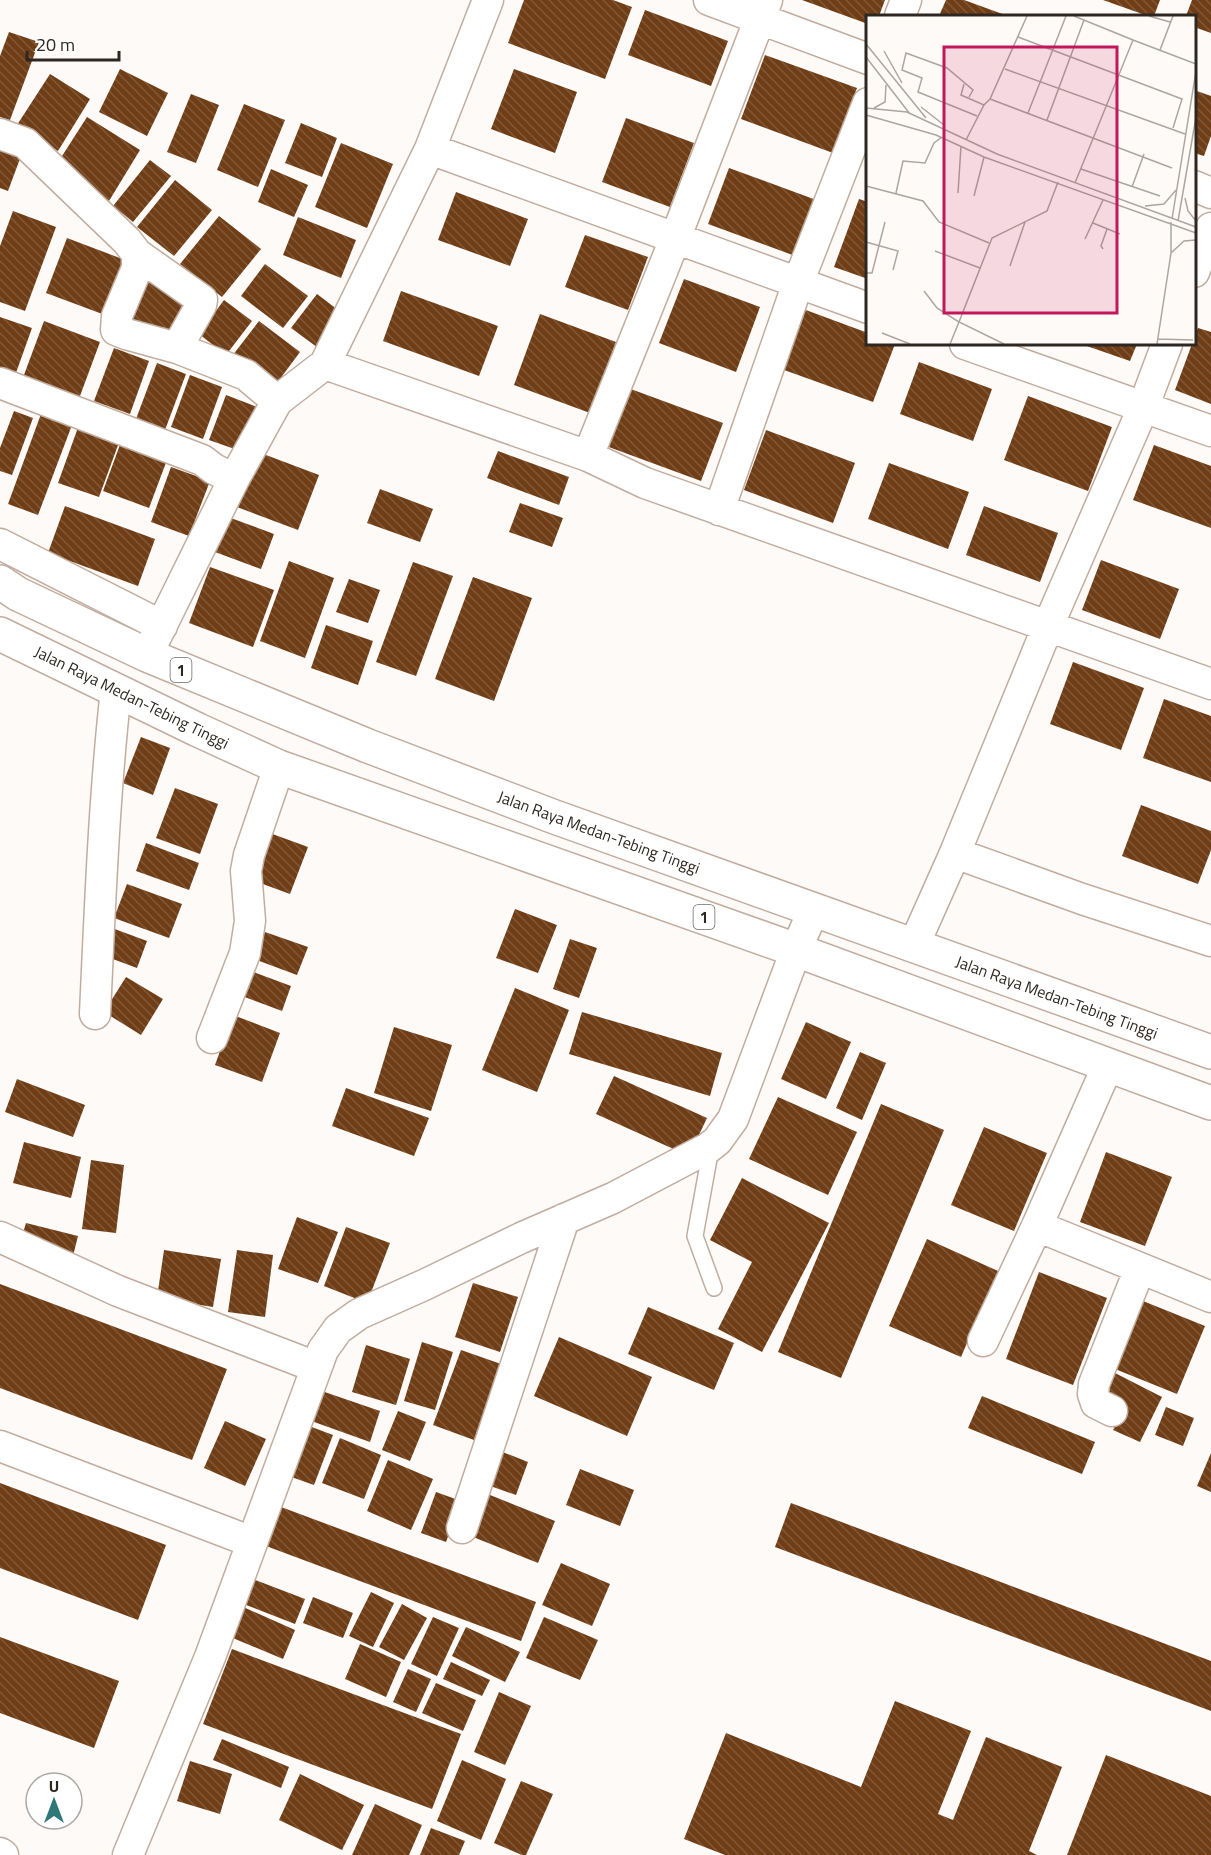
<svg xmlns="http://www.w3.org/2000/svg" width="1211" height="1855" viewBox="0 0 1211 1855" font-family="'Titillium Web',sans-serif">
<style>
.building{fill:url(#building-back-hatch)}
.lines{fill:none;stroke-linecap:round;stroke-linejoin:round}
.lane-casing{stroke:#c1ad9f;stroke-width:18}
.street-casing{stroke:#c1ad9f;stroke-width:33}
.highway-casing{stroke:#c1ad9f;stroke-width:36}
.lane{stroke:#fff;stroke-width:15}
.street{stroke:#fff;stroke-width:30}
.highway{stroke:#fff;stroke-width:33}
.labels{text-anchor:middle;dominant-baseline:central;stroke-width:6;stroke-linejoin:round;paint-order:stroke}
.shield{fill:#fff;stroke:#6d6864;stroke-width:1.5}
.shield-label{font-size:15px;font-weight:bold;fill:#2e2721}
.street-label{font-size:16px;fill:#2e2721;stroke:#fff}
.inset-road{fill:none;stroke:#aba6a1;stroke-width:1.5}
.view{fill:#c2185b;fill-opacity:0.15;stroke:#c2185b;stroke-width:3}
.inset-edge{fill:none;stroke:#2e2721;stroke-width:3}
</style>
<defs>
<pattern id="building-back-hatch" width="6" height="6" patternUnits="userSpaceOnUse" patternTransform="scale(1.5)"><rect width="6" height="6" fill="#703e16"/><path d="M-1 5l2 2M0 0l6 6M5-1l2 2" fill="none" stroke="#805837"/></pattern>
</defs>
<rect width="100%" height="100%" fill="#fefaf7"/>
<path class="building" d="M524,0H613L632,7L605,79L508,43Z
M802,0H885L879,16H868V24Z
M946,0H964L1008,16H939Z
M1103,0H1160L1154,16H1148Z
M1192,0H1211V33L1194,27V16H1186Z
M645,10L728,41L711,86L628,55Z
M9,32L39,42L10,120L0,117V56Z
M765,55L857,88L833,153L741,119Z
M120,69L168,93L147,136L99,112Z
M514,69L577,92L555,153L491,129Z
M50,74L90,99L58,151L17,125Z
M1194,90L1211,96V136L1204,156L1194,153Z
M191,94L219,105L196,163L167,152Z
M244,104L285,120L258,187L217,170Z
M87,117L140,150L109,201L55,167Z
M626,118L694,143L670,207L602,182Z
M301,123L337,138L322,177L285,163Z
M341,143L393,164L367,228L315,207Z
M0,148L21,156L8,191L0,188Z
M150,160L171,176L133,222L113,206Z
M729,168L819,201L798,257L708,224Z
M271,169L308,185L294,217L258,202Z
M175,180L212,210L174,256L137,227Z
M456,192L528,219L510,266L438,240Z
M859,199L868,202V279L834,267Z
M13,211L56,227L25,311L0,302V246Z
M219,216L261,249L222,297L180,264Z
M298,217L356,240L341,278L283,255Z
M585,235L648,257L628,310L565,287Z
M67,238L125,260L105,315L46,293Z
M265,264L308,296L283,328L241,296Z
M140,277L189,299L169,343L120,321Z
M684,279L760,307L736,372L659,343Z
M401,291L498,326L479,376L383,341Z
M317,294L346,316L321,350L291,328Z
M224,300L252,321L226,355L199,334Z
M795,306L868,333V344H895L873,402L773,366Z
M540,314L616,342L590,413L514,385Z
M0,317L32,328L12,384L0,380Z
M44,321L100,342L77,404L21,383Z
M259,321L300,352L271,391L229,360Z
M1198,328L1211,332V404L1175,390L1192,344H1194V338Z
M1081,344H1137L1130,361Z
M114,348L149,361L130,414L94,401Z
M919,362L992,389L973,441L900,414Z
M157,363L186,374L165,430L136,419Z
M190,375L222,387L203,439L171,427Z
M628,388L723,423L701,481L606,446Z
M226,395L260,408L243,452L209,440Z
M1028,396L1112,427L1088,491L1004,460Z
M14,411L33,418L12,475L0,471V448Z
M41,414L72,425L38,515L8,504Z
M80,422L121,437L99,497L58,483Z
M766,430L855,463L833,523L744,490Z
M121,442L167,460L149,508L103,491Z
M1154,445L1211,466V528L1133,500Z
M498,451L569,477L559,505L487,478Z
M258,452L319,475L298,530L237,507Z
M889,463L969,492L948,549L868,519Z
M171,467L210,481L189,536L151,522Z
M380,489L433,509L420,542L367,523Z
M520,503L563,518L552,547L509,532Z
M65,506L155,539L138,586L48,553Z
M984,506L1058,533L1040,582L966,555Z
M228,517L274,534L261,569L215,552Z
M1101,560L1179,589L1160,639L1082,610Z
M289,561L334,578L305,658L260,641Z
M413,562L453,576L416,676L376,662Z
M210,567L274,590L253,647L189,623Z
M473,577L532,598L494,701L435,679Z
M349,579L380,590L368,623L336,612Z
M326,625L373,641L358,685L311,668Z
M1073,662L1144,688L1121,750L1050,724Z
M1164,699L1211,716V782L1143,758Z
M141,737L170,748L153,795L123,783Z
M175,788L218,804L200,854L156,838Z
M1141,805L1211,831V850L1198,884L1122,856Z
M267,832L308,847L290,894L249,879Z
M146,843L199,863L189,890L136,871Z
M127,884L182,904L169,938L114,918Z
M515,909L557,925L538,973L496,958Z
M112,928L147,941L137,968L102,955Z
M265,932L308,947L297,975L254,959Z
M570,939L597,948L579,998L553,989Z
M251,971L291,986L282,1011L242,996Z
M126,977L163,999L141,1035L104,1012Z
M515,988L569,1010L537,1092L482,1070Z
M582,1012L722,1053L710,1096L569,1054Z
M233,1015L280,1033L262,1082L215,1065Z
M806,1022L851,1042L826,1099L781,1079Z
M394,1027L452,1045L431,1111L374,1093Z
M860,1052L886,1063L862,1120L836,1108Z
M614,1076L707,1118L689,1156L596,1114Z
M17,1079L85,1105L73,1137L5,1112Z
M346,1088L429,1118L414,1156L332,1126Z
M778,1097L857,1132L828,1195L749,1159Z
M881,1104L944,1130L841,1378L778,1352Z
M984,1127L1047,1153L1014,1231L951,1205Z
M24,1142L81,1157L71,1198L13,1183Z
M1106,1152L1172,1177L1145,1246L1080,1222Z
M91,1160L124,1165L116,1233L82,1229Z
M742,1178L829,1223L762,1352L718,1329L752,1262L710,1240Z
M297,1217L338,1232L318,1283L278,1269Z
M26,1223L78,1236L73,1256L20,1243Z
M346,1227L390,1243L367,1303L324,1286Z
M927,1239L998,1271L961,1357L889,1326Z
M164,1250L221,1259L213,1307L157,1298Z
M237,1250L273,1255L265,1317L228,1312Z
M1039,1272L1107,1298L1073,1385L1006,1359Z
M473,1283L518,1297L500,1352L455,1337Z
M0,1284L227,1369L192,1460L0,1388Z
M1143,1301L1205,1326L1177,1394L1115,1369Z
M648,1307L734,1343L714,1390L628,1354Z
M559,1337L652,1377L627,1436L534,1396Z
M422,1342L453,1352L435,1410L404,1401Z
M366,1345L410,1359L396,1405L352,1392Z
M461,1350L501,1364L474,1440L433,1425Z
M1115,1373L1162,1397L1140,1442L1113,1430L1123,1410L1102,1399Z
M313,1388L380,1411L370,1442L303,1418Z
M982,1396L1095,1442L1082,1474L968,1428Z
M1166,1407L1194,1418L1183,1446L1155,1435Z
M398,1411L426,1422L410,1461L382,1450Z
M225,1421L266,1439L245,1486L204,1468Z
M301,1423L333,1435L314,1485L283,1474Z
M340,1438L381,1455L364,1499L322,1483Z
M495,1449L528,1462L516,1495L482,1483Z
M1211,1453V1492L1197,1486Z
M388,1460L433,1479L411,1530L367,1511Z
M580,1469L634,1490L620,1526L566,1505Z
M0,1483L166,1545L138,1620L0,1568Z
M480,1491L555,1521L538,1563L463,1533Z
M436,1492L461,1501L446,1542L421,1533Z
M791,1503L1211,1661V1711L775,1547Z
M281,1507L536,1602L521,1641L266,1546Z
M561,1563L610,1584L592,1626L542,1605Z
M250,1578L305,1599L295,1624L241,1603Z
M371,1592L394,1603L373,1647L349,1636Z
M313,1597L353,1613L343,1638L303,1623Z
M402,1604L427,1618L404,1660L379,1647Z
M241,1606L295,1630L283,1659L228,1636Z
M433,1617L459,1628L437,1676L411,1664Z
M544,1617L598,1640L580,1680L526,1658Z
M466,1627L520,1652L505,1682L452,1656Z
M0,1637L119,1681L94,1748L0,1713Z
M360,1644L401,1662L386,1697L345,1679Z
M232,1649L461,1734L432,1809L203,1724Z
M451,1662L490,1680L482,1696L443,1679Z
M408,1669L431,1679L416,1712L393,1702Z
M436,1683L476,1700L463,1731L422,1713Z
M499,1692L531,1706L505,1765L474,1752Z
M895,1701L971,1731L938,1814L953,1820L986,1737L1062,1767L1029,1851L1037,1855H725L684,1839L726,1733L861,1787Z
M222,1739L289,1767L281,1788L213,1760Z
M1106,1755L1211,1796V1855H1067Z
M462,1760L506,1779L481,1840L437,1821Z
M190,1761L232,1774L220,1814L177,1801Z
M300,1774L364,1805L342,1850L279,1820Z
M521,1781L553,1794L526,1855H522L494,1843Z
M375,1804L422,1825L409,1855H352Z
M431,1828L465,1841L459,1855H420Z"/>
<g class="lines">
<defs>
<path id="lane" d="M708,1148L709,1159L695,1236L714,1288"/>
<path id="street" d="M709,0L868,59
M900,16L906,0
M0,134L25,143L127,241L137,254L202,300L201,305L177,348
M430,149L868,308
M1194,186L1211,193
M137,254V268L117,316L116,330L126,334L177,348L246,375L277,401
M1194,272L1211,228
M965,344L1211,431
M325,364L588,456L645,483L1211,684
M0,383L202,460L214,469L234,479
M588,456L675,239L767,0
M719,510L798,283L868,103
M0,544L162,626
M147,655L234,479L277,401L325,364L430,149L488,0
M955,853L1082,899L1211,941
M914,945L955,853L1048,626L1143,408L1167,344
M95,1014C100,906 104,797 116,690
M212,1038L245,953L250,921L246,871L249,855L279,767
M1037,1226L1211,1297
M0,1237L118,1291L316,1367
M983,1341L1037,1226L1108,1065
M1112,1411L1096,1403L1093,1394L1094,1384L1140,1268
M0,1446L252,1542
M462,1528L564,1219
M0,1853L3,1855
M128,1855L210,1657L323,1350L338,1329L359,1314L424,1285L521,1238L613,1198L708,1148L717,1141L733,1119L796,950L814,909"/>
<path id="highway" d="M0,582L18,594L147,655L368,746L552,816L1211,1052
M0,634L198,730L279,767L796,950L1211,1103"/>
</defs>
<use href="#lane" class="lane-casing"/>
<use href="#street" class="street-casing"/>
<use href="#highway" class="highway-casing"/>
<use href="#lane" class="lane"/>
<use href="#street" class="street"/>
<use href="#highway" class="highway"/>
</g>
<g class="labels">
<g class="shield">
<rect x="170.5" y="658" width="21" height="24" rx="4.5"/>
<rect x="693.5" y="905" width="21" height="24" rx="4.5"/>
</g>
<g class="shield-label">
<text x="181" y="670">1</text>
<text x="704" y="917">1</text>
</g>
<g class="street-label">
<text transform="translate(132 697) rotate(26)">Jalan Raya Medan-Tebing Tinggi</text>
<text transform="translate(599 832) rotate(20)">Jalan Raya Medan-Tebing Tinggi</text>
<text transform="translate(1057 997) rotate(20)">Jalan Raya Medan-Tebing Tinggi</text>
</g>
</g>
<g transform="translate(866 15)">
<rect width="330" height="330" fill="#fefaf7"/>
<path class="inset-road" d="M208,1L267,25L209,168M283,1L304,7M152,22L316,84L307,113M267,25L330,49M0,29L60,103M294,35L307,1M18,36L36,68M0,42L44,99M139,54L319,119M98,69L95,80L118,90M103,82L107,75L81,53L40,38L36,55L56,63L52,77L111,101M124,84L306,153M55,92L78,110M0,93L41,97L131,139L330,212M8,93L19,87L20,70M162,98L200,1M0,100L70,120L118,142L330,218M181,105L218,5M100,125L118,90L124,84L161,1M215,154L294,181M0,171L57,186L73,207L123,228M266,172L278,139M30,178L37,146L59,148L68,128L76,122M92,178L95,131M108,181L118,142M319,183L322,196L330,206M279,191L298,189L310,175M306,204L330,56M312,206L330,102M227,208L254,219M219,224L237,185M0,227L32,236L27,255M237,234L235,231L241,214M69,236L114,253M305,238L318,226L330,225M144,251L159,207M0,258H6L19,207M58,276L71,293L93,307L84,329M16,318L44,329M292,324L327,325M138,329L93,307L126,223L181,196L192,167M291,329L305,238V207"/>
<path class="view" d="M78,32H251V298H78Z"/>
<rect width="330" height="330" class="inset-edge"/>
</g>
<g transform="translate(54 1801)"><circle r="28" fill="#ffffff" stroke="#aba9a6" stroke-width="1.5"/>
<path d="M0-4.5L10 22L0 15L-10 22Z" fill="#2f787a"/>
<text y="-9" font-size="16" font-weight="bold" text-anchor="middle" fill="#2e2721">U</text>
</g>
<path d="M27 51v9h92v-9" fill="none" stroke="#2e2721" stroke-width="3"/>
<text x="36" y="51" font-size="18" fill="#2e2721" stroke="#ffffff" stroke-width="4.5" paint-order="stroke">20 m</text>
</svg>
